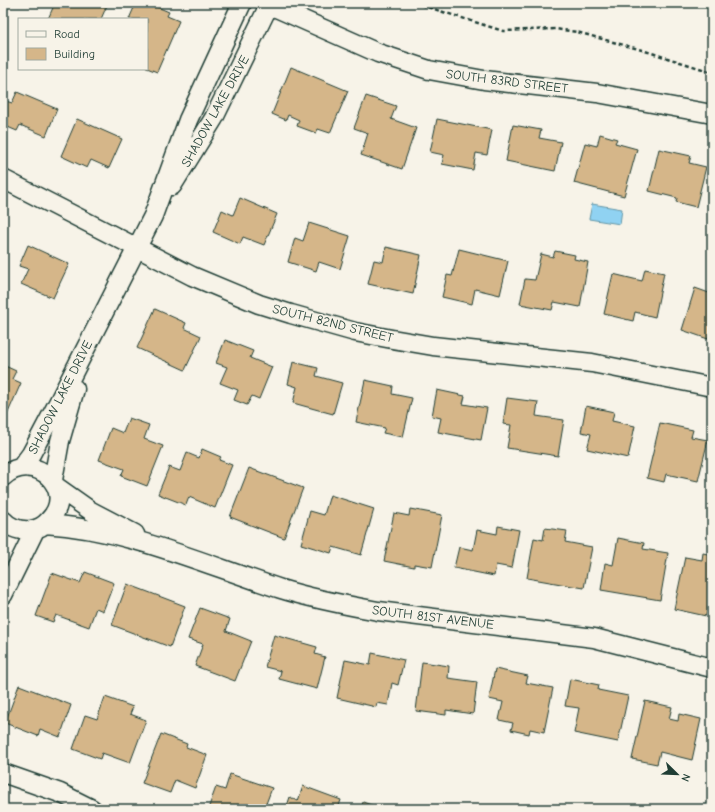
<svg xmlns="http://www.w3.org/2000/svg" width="715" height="812" viewBox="0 0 715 812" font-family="'Comic Neue',sans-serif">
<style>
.water{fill:#90d2f2;stroke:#6396a6}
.building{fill:#d5b689;stroke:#1f3d34}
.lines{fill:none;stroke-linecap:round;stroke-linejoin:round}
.street-casing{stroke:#1f3d34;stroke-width:21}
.path{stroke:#1f3d34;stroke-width:2.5;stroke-dasharray:4 3;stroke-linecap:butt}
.street{stroke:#f7f3e8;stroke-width:18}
.labels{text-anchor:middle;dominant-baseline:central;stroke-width:3;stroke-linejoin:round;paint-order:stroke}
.street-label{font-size:13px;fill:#1f3d34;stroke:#f7f3e8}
</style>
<rect width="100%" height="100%" fill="#f7f3e8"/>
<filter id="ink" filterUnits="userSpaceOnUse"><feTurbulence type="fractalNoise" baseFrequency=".025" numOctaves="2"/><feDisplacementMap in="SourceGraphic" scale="8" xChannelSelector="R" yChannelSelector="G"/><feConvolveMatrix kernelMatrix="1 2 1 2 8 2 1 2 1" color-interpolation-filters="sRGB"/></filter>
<g filter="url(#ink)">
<path class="water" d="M592,204L622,209L620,224L589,219Z"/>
<path class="building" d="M55,3H108L101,19H48Z
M136,3H148L169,12L167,16L179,21L157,72L147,68V19H129Z
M291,67L348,91L330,133L318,129L316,133L297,126L299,120L288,115L286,120L272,114Z
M17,92L57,109L46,136L20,125L17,131L3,125V100L12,103Z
M366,96L396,106L391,119L416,128L402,169L361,155L368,133L354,128Z
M77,119L122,139L109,168L91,160L87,168L61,156Z
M437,119L492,130L487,155L476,153L473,170L442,164L444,155L430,152Z
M513,125L541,130L539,138L561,142L555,171L506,161Z
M600,134L617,139L615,143L637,149L624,196L574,183L585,143L597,146Z
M659,149L691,156L689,163L706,167L696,207L676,202L677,198L649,191Z
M240,198L277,214L264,245L243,237L240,244L213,232L222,210L233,215Z
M309,223L350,236L340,269L319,262L316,271L288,262L295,238L303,241Z
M28,245L69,264L53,298L21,284L28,269L19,266Z
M386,247L421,255L413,294L368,284L374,260L383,262Z
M459,249L508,261L500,295L475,289L472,304L442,297L447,275L452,276Z
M555,251L575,255L574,259L588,262L580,307L554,302L552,310L520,304L525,279L535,280L541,254L553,257Z
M645,269L664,273L655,317L635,312L633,321L604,314L613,274L642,281Z
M695,288L712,294V328L708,339L682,330Z
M155,309L186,323L184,328L201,336L185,370L137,348Z
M225,340L253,351L250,358L272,367L259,399L252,396L247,405L234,400L238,390L220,383L227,367L216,363Z
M293,362L318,368L316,376L342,383L333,414L293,403L297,387L288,384Z
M3,365L16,371L12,379L21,383L7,415L3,413Z
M365,380L393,386L392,394L412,398L403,437L383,433L385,428L356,422Z
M437,390L465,396L463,404L487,408L481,440L438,432L441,418L432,416Z
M507,398L538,402L536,416L564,420L558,456L507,448L511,425L503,424Z
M586,406L614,412L612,421L635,426L628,458L587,449L591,434L581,432Z
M129,418L149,425L144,439L163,446L147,486L121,476L124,469L99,460L111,428L123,433Z
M660,423L693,430L691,437L708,440L698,481L666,474L664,482L647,478Z
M202,449L221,457L219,460L232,465L215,508L189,497L186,505L158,494L169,467L180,471L187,453L199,458Z
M249,468L303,488L284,538L230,517Z
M330,495L374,509L361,555L333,547L331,553L301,544L310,511L324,515Z
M410,509L442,515L432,567L414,564V567L384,561L394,513L409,516Z
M498,526L519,530L512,568L496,565L494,576L454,568L459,547L473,550L477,530L497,534Z
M545,528L567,531L565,542L592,547L584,588L527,578L534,538L543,540Z
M618,538L644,543L643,549L668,553L660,600L601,590L605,563L613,565Z
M703,553L712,555V601L710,600L706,616L674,609L685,557L702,560Z
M85,572L114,583L103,611L96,608L89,627L56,615L53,622L36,616L52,573L80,583Z
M127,584L185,606L170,647L112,625Z
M200,608L230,619L226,631L251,641L235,681L195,666L203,644L188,639Z
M274,635L317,647L315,654L325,657L317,689L279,679L281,671L265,667Z
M372,653L404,660L398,685L392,683L388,705L377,703L376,707L337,698L345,660L370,665Z
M422,662L449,666L448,678L477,682L473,714L446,710V715L416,711Z
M495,669L528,676L526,683L553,688L544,732L530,729L529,734L511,730L513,723L499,720L503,702L489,699Z
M570,679L599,685L598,690L628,696L618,742L574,733L579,708L565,706Z
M19,685L71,705L60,737L40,729L38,736L5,723Z
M105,697L133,707L130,714L146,720L130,763L102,753L100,759L73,749L85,715L97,719Z
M645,701L672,707L669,719L678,721L679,714L701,719L692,760L660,752L657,764L632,759Z
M161,734L187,744L186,747L207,755L195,788L175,780L170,793L142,783Z
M230,774L272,788L264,809H208L216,787L225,790Z
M303,786L341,800L338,809H286L290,797L298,801Z
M363,802L382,809H361Z"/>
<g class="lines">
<defs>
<path id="street" d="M265,3L378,53L429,70L484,80L597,93L712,114
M3,179L192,276L259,304L291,314L355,332L392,339L433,346L592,363L712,387
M172,186L214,118L270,3
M22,466L31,454L59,401L153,216L188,120L242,3
M3,477C35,448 78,491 49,520C44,526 38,529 31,530C20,531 10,528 3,520
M53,480L60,441L75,389
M57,487L91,511L135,534
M45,524C127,529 204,564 281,589C313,599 345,605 378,611L594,638L712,668
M3,595L35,530
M3,773L60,793L92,809"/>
</defs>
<use href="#street" class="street-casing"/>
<path class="path" d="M415,3L503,31L555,29L577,32L642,50L712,72"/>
<use href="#street" class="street"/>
</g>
</g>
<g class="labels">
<g class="street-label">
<text transform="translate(507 81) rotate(7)">SOUTH 83RD STREET</text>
<text transform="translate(215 111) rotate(-61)">SHADOW LAKE DRIVE</text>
<text transform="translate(333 323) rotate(14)">SOUTH 82ND STREET</text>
<text transform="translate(60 397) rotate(-63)">SHADOW LAKE DRIVE</text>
<text transform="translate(433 617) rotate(7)">SOUTH 81ST AVENUE</text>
</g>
</g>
<rect width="715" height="812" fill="none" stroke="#f7f3e8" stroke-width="16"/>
<rect x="8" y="8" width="699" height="796" fill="none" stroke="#1f3d34" stroke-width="1.5" filter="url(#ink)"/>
<rect x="18" y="18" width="130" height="52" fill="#f7f3e8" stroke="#a1aaa0"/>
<rect x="26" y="31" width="20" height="6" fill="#f7f3e8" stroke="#a1aaa0"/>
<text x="54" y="38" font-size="12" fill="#1f3d34">Road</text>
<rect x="26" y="48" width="20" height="12" fill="#d5b689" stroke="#a1aaa0"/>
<text x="54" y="58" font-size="12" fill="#1f3d34">Building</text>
<g transform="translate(677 774) rotate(113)" stroke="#f7f3e8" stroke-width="3" paint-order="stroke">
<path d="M0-3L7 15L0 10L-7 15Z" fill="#1f3d34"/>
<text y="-6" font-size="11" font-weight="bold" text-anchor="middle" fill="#1f3d34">N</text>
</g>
</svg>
